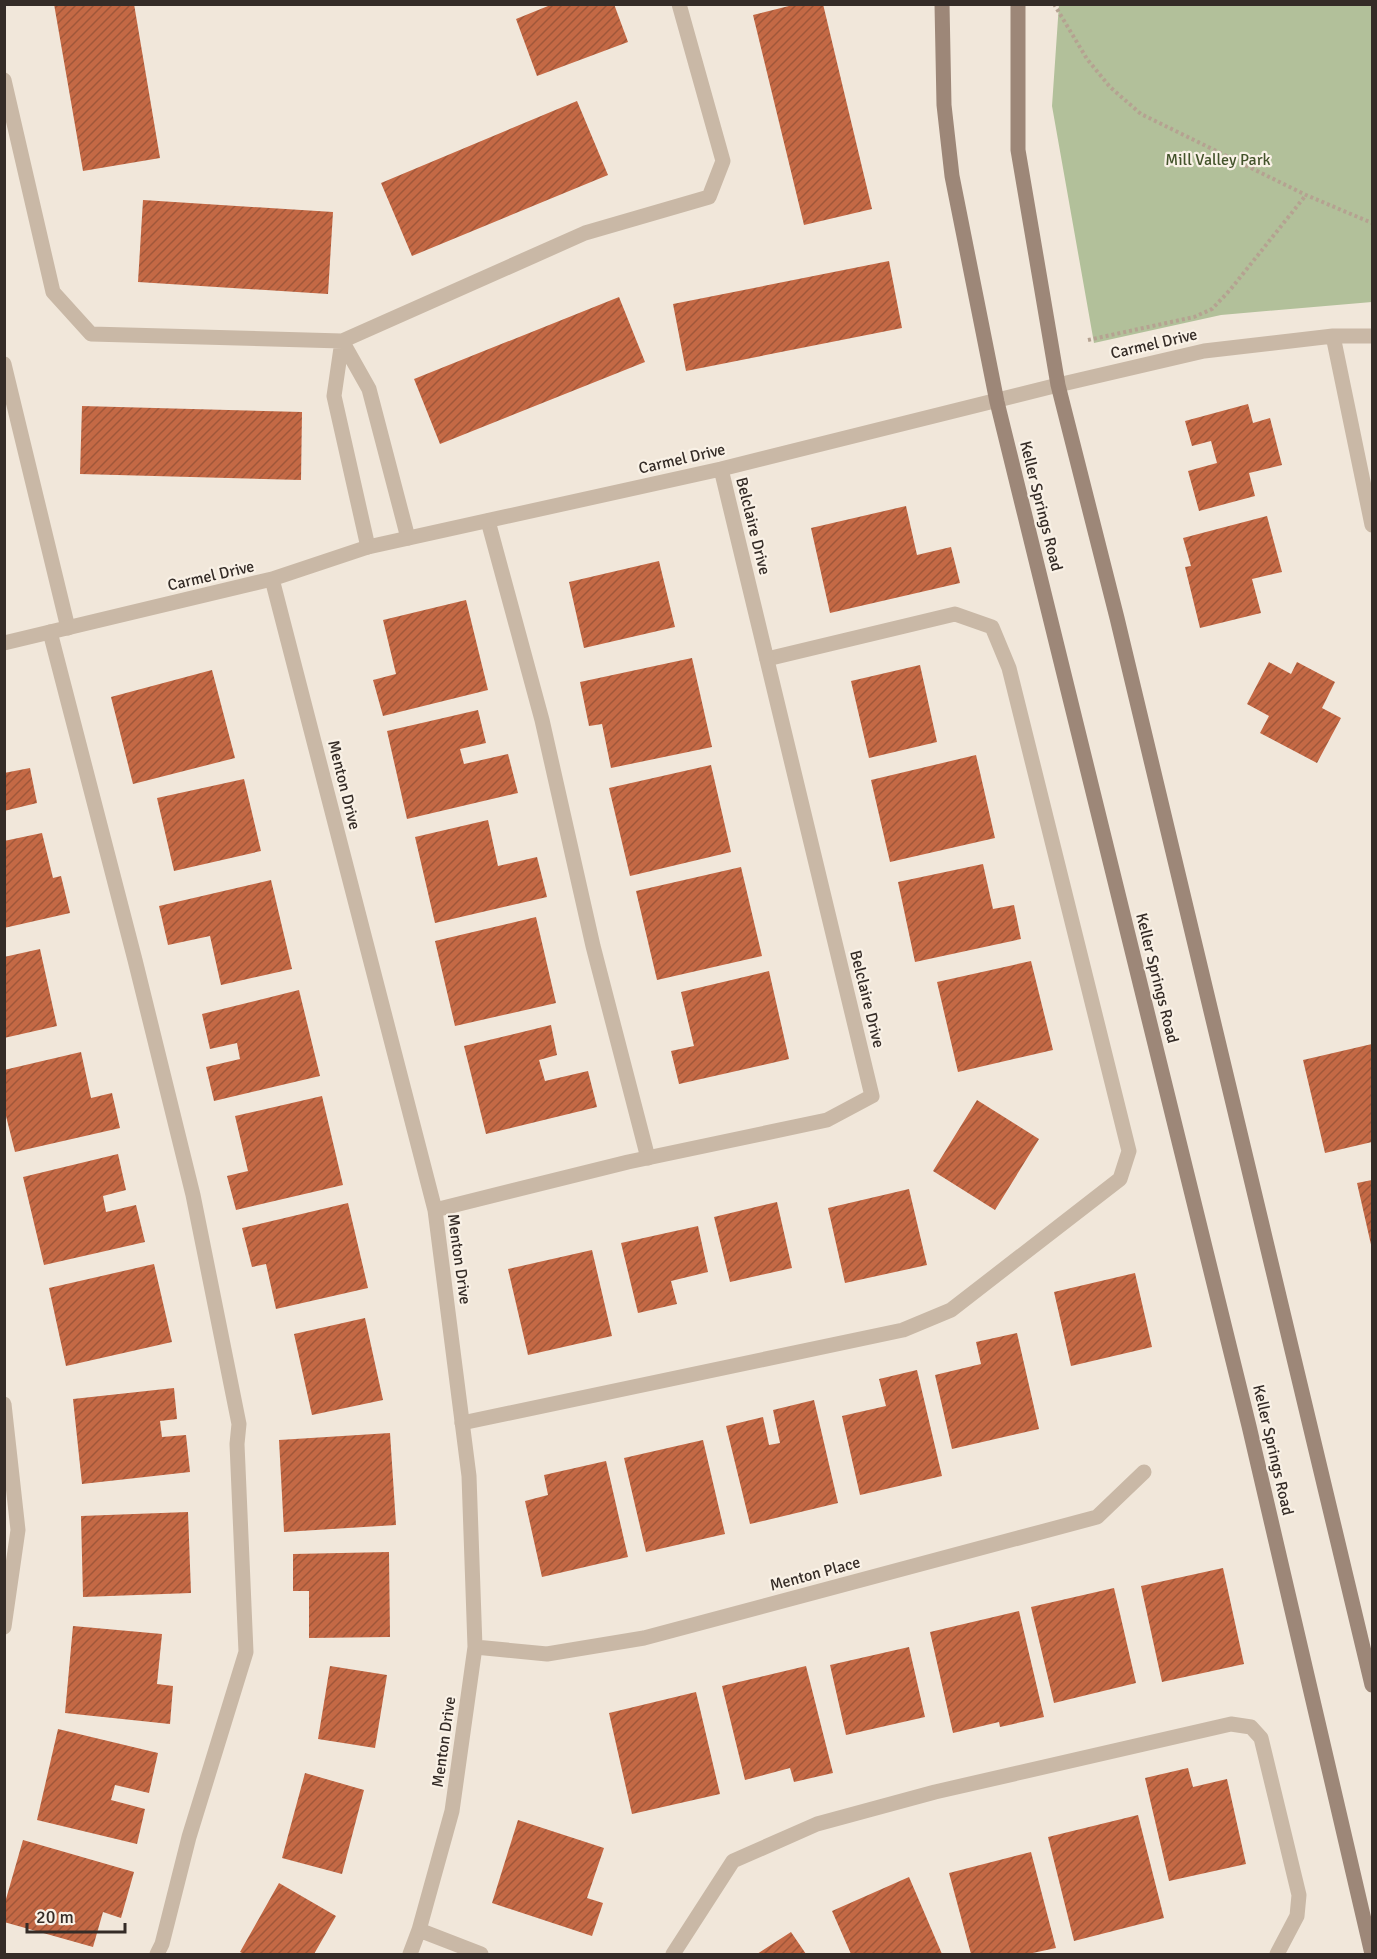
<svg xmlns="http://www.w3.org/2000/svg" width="1377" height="1959" viewBox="0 0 1377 1959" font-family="Signika,sans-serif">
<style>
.green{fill:#b2c09a}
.building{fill:url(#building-hatch)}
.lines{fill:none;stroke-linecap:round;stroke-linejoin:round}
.path{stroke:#b5a291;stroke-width:4;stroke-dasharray:3 3;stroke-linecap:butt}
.service{stroke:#c9b8a6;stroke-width:15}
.minor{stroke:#c9b8a6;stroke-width:15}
.secondary{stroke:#9d8778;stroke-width:15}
.labels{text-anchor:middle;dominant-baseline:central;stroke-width:4.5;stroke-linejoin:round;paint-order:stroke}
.park-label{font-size:16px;fill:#43532b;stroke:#f9f1e6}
.street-label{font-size:16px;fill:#352c27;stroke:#f9f1e6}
</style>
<defs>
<pattern id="building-hatch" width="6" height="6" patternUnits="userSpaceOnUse" patternTransform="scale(1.5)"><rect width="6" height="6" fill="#c46945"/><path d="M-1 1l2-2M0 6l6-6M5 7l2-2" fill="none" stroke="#a0573a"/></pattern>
</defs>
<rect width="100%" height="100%" fill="#f1e7da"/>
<path class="green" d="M1059,4L1372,5V302L1221,315L1094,343L1052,106Z"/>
<path class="building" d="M54,4H134L160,158L83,171Z
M553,4H614L628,42L537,76L516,19Z
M797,4H823L872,209L804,225L753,15Z
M577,101L608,175L412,256L381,183Z
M143,200L333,212L328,294L138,282Z
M889,261L902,328L686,371L673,304Z
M619,297L645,362L440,444L414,379Z
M1248,404L1253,423L1270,418L1282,465L1249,473L1255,496L1199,511L1188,471L1217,463L1211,441L1192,446L1185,421Z
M82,406L302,412L301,480L80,474Z
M906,506L917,555L951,547L960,583L830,613L811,528Z
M1267,516L1282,572L1252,579L1261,613L1200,628L1185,567L1191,566L1183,538Z
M659,561L675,627L584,648L569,582Z
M466,600L488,690L383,716L373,680L396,674L383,620Z
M692,658L712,747L611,768L602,724L589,726L580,682Z
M1269,662L1291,674L1297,662L1335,682L1322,708L1341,718L1317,763L1260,733L1269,716L1247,704Z
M920,665L937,742L869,758L851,681Z
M212,670L235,758L133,784L111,697Z
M478,710L486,743L460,749L464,764L508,754L518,793L407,819L387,731Z
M976,755L995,838L890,862L871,780Z
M711,765L731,852L630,876L609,788Z
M30,768L37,803L4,811V773Z
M244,779L261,851L174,871L157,798Z
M488,820L498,866L537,857L547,897L435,923L415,837Z
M42,833L53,878L61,876L70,913L4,928V841Z
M983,864L993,909L1014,905L1021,939L915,962L898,882Z
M741,867L762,956L657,980L636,891Z
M271,880L292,969L221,985L210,936L168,945L159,906Z
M536,917L556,1003L455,1026L435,941Z
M40,949L57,1026L4,1038V957Z
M1031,961L1053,1050L958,1072L937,982Z
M769,971L789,1059L679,1084L671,1051L694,1046L681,992Z
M299,990L320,1076L214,1101L206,1067L240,1059L237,1043L210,1049L202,1014Z
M551,1025L557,1055L539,1060L545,1081L588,1071L597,1107L486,1134L464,1046Z
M1372,1044V1142L1325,1153L1303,1060Z
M81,1052L91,1098L112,1093L120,1128L15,1152L4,1108V1070Z
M322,1096L343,1185L236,1210L227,1176L248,1171L235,1116Z
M977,1100L1039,1139L995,1210L933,1171Z
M118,1154L126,1190L103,1196L106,1212L136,1205L145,1242L44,1265L23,1177Z
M1372,1180V1249L1357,1183Z
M909,1189L927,1265L845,1283L828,1208Z
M777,1202L792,1268L730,1282L714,1217Z
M348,1203L368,1288L276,1309L266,1264L252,1267L242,1228Z
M698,1226L708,1272L671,1281L677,1304L638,1313L621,1243Z
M592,1250L612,1336L528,1355L508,1269Z
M154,1264L172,1342L66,1366L49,1288Z
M1135,1273L1152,1347L1071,1366L1054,1292Z
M365,1318L383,1400L312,1415L294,1334Z
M1017,1333L1039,1429L952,1449L935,1375L981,1364L976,1342Z
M917,1370L942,1476L860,1495L842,1416L886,1406L879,1379Z
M174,1388L177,1419L160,1421L162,1437L186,1435L190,1472L82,1484L73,1399Z
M814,1400L838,1503L750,1524L726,1426L763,1417L769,1445L780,1443L773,1410Z
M390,1433L396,1525L284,1532L279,1440Z
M703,1440L725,1534L646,1552L624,1458Z
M606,1461L628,1557L542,1577L525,1501L548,1495L544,1475Z
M188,1512L191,1593L83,1597L81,1516Z
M389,1552L390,1637L309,1638V1591H293V1554Z
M1223,1568L1244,1664L1162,1682L1141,1586Z
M1114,1588L1136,1683L1054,1703L1031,1607Z
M1019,1611L1044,1717L1000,1727L999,1722L953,1733L930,1632Z
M73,1626L162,1634L157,1684L173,1686L170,1724L65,1713Z
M909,1647L925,1717L846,1735L830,1665Z
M330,1666L387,1675L375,1748L318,1739Z
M806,1666L833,1773L794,1782L790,1768L745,1780L722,1686Z
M696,1692L720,1794L632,1814L609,1713Z
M58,1729L158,1753L149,1793L115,1785L111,1800L145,1809L137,1844L37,1820Z
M1188,1768L1193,1787L1227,1779L1246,1864L1169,1881L1145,1778Z
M305,1773L364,1790L342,1874L282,1858Z
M1138,1815L1164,1918L1074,1941L1048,1837Z
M518,1820L604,1848L587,1898L603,1903L592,1936L492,1903Z
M23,1840L134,1872L121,1918L103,1912L93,1947L4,1922V1906Z
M1031,1852L1056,1948L1028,1954H971L949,1873Z
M909,1877L942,1954H851L832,1911Z
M279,1883L336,1916L314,1954H244L240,1952Z
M791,1932L806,1954H757Z"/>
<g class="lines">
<path class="path" d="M1054,4L1087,59L1110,87L1141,114L1306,195L1372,223
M1088,340L1194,317L1212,309L1230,290L1306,195"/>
<path class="service" d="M4,80L53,292L91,334L342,341L585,233L709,197L723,161L679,4
M4,364L68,628
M488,521L542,720L593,946L648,1158
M368,547L334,396L342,341L369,389L408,538
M50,632L135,960L193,1195L239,1424L237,1444L246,1652L189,1837L162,1944L157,1954
M462,1423L903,1330L951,1310L1120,1179L1129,1151L1009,668L992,627L955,614L767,659
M673,1954L733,1861L817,1824L935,1792L1231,1724L1251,1727L1261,1738L1299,1895L1297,1916L1277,1954"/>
<path class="minor" d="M1333,336L1372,525
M272,579L435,1210L469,1476L475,1647L452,1811L419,1930L410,1954
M4,643L272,579L368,547L721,469L1058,385L1204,351L1333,336H1372
M435,1210L628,1162L827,1120L872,1096L721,469
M4,1404L18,1530L4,1627
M475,1647L547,1654L644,1638L1097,1517L1144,1472
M419,1930L481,1954"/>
<path class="secondary" d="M942,4L944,105L952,176L997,402L1249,1426L1372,1954
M1018,4V150L1058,385L1117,618L1372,1685"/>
</g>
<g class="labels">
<g class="park-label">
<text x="1218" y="160">Mill Valley Park</text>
</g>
<g class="street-label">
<text transform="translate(1154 344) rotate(-13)">Carmel Drive</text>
<text transform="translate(682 459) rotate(-13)">Carmel Drive</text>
<text transform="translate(1041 506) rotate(76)">Keller Springs Road</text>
<text transform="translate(753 526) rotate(76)">Belclaire Drive</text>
<text transform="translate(211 576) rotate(-13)">Carmel Drive</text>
<text transform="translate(344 785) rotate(76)">Menton Drive</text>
<text transform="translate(1157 978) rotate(76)">Keller Springs Road</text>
<text transform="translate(867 999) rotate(76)">Belclaire Drive</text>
<text transform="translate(459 1259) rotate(82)">Menton Drive</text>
<text transform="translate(1273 1450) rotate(77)">Keller Springs Road</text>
<text transform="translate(815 1574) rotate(-15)">Menton Place</text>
<text transform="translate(444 1742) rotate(-82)">Menton Drive</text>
</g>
</g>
<rect width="1377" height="1959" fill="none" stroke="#352c27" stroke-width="12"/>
<path d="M27 1923v9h98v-9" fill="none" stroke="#352c27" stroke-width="3"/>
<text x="36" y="1923" font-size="18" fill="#352c27" stroke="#f9f1e6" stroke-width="4.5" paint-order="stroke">20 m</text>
</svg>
